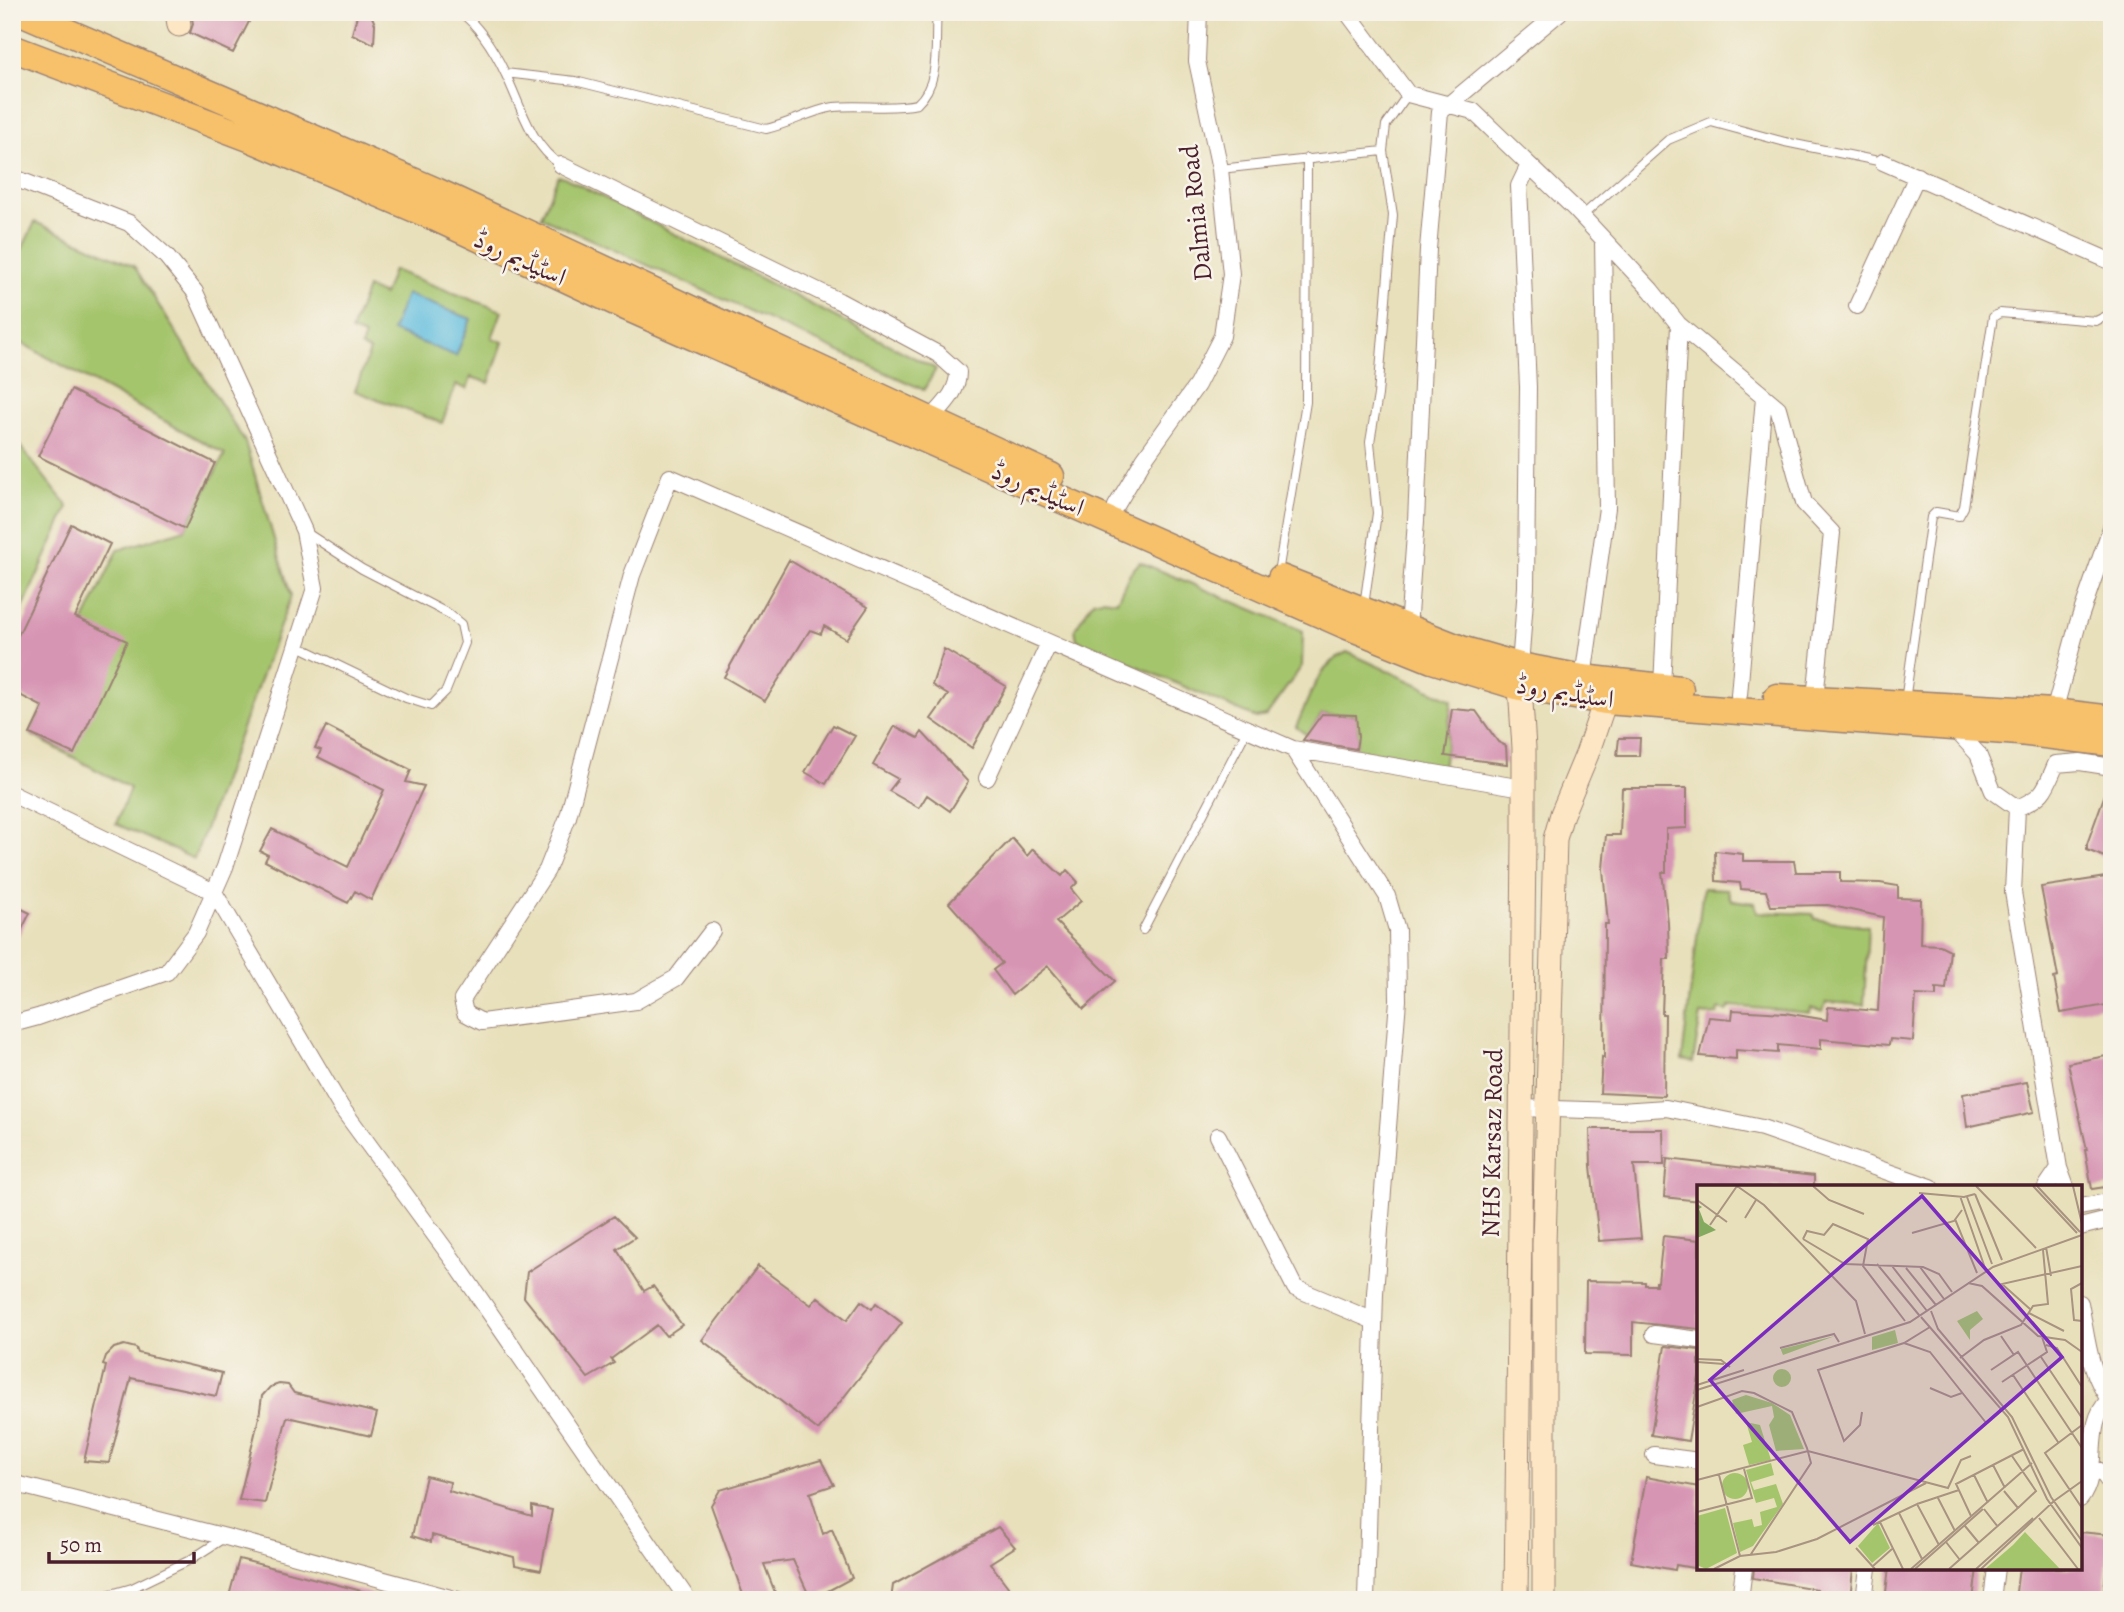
<svg xmlns="http://www.w3.org/2000/svg" width="2124" height="1612" viewBox="0 0 2124 1612" font-family="Alegreya,Amiri,serif">
<style>
.green{fill:#a5c56d;stroke:#78724c;stroke-width:2}
.water{fill:#61bedf;stroke:#566e85;stroke-width:2}
.building{fill:#d795b4}
.lines{fill:none;stroke-linecap:round;stroke-linejoin:round}
.lane-casing{stroke:#998073;stroke-width:10}
.street-casing{stroke:#998073;stroke-width:18}
.secondary-casing{stroke:#998073;stroke-width:25}
.primary-casing{stroke:#998073;stroke-width:29}
.lane{stroke:#fff;stroke-width:8}
.street{stroke:#fff;stroke-width:16}
.secondary{stroke:#fce6c4;stroke-width:23}
.primary{stroke:#f7c06b;stroke-width:26}
.labels{text-anchor:middle;dominant-baseline:central;stroke-width:5;stroke-linejoin:round;paint-order:stroke}
.street-label{font-size:26px;fill:#4a1f2b;stroke:#f7f3e8}
.inset-road{fill:none;stroke:#a99381;stroke-width:2}
.view{fill:#7b2cbf;fill-opacity:0.15;stroke:#7b2cbf;stroke-width:3.5}
.inset-edge{fill:none;stroke:#4a1f2b;stroke-width:3.5}
</style>
<rect width="100%" height="100%" fill="#f7f3e8"/>
<filter id="ink" filterUnits="userSpaceOnUse"><feTurbulence type="fractalNoise" baseFrequency=".0143" numOctaves="2"/><feDisplacementMap in="SourceGraphic" scale="14" xChannelSelector="R" yChannelSelector="G"/><feConvolveMatrix kernelMatrix="1 2 1 2 8 2 1 2 1" color-interpolation-filters="sRGB"/></filter>
<filter id="wash" filterUnits="userSpaceOnUse"><feTurbulence type="fractalNoise" baseFrequency=".00686" numOctaves="4" result="noise"/><feDisplacementMap in="SourceGraphic" scale="28" xChannelSelector="R" yChannelSelector="G"/><feGaussianBlur stdDeviation="1.57" result="paint"/><feColorMatrix in="noise" values="0 0 0 0 0 0 0 0 0 0 0 0 0 0 0 0 0 1.4 0 .05"/><feComposite in="paint" operator="in"/></filter>
<g filter="url(#wash)">
<rect width="100%" height="100%" fill="#e8e0bb"/>
<path class="green" d="M558,176L564,177L936,369L924,390L541,217Z
M35,222L134,266L245,442L291,596L194,859L116,824L130,788L30,734L118,550L185,529L225,454L12,338V270Z
M393,270L502,311L492,338L503,342L489,383L471,377L467,389L456,385L442,423L355,391L370,351L361,347L365,336L351,331L367,288L384,295Z
M12,436L68,507L12,632Z
M1140,562L1303,631L1302,666L1266,716L1256,718L1077,640L1075,629L1093,601L1102,599L1117,601L1130,573Z
M1347,652L1452,700L1443,769L1354,754L1358,737L1355,715L1322,714L1307,735L1296,727C1308,701 1318,664 1347,652Z
M1703,888L1727,889L1731,900L1755,903L1757,912L1813,914L1815,919L1868,926L1864,1005L1826,1002L1823,1012L1811,1008L1810,1013L1731,1006L1727,1011L1719,1009L1718,1014L1701,1015L1693,1062L1682,1060Z"/>
<path class="water" d="M406,294L471,319L456,356L392,331Z"/>
<g id="blocks">
<path class="building" d="M191,12H254L233,53L190,33L193,24Z
M358,12H370L375,24L374,44L352,34Z
M71,390L215,463L185,529L38,456Z
M71,524L110,544L75,617L127,641L74,754L30,734L43,707L12,691V648Z
M789,560L868,607L846,639L824,626L821,634L810,630L765,701L724,677Z
M944,649L1006,686L972,748L931,719L948,695L932,685Z
M1452,709L1476,711L1498,742L1506,746L1507,764L1445,756Z
M1322,714L1356,715L1358,737L1356,749L1303,740Z
M833,725L855,736L826,784L805,772Z
M326,726L411,770L406,782L424,786L371,900L355,891L348,903L265,861L268,855L260,851L272,829L348,867L384,790L318,757L321,750L315,748Z
M895,726L918,738L922,732L968,782L950,811L927,795L919,808L889,791L898,779L873,765Z
M1619,738H1640L1639,756H1617Z
M2109,783H2112V860L2087,850V844Z
M1622,788H1687V828L1666,829V872H1662L1668,923L1669,959H1664L1662,1014H1665L1664,1096L1600,1093L1602,1057L1604,1058L1605,924H1608L1603,869L1606,835H1620Z
M1012,838L1027,856L1033,849L1062,876L1067,870L1078,882L1071,889L1081,901L1056,922L1115,981L1084,1009L1048,966L1012,995L993,970L1002,963L949,903Z
M1715,851L1743,854V861H1794L1796,872H1840V882L1880,883L1898,886V898L1921,899L1920,944L1940,945L1950,950L1946,989L1936,988V996L1916,995L1913,1041L1890,1039L1889,1045L1821,1039V1049L1778,1045V1053L1736,1050V1059L1700,1056L1709,1017L1732,1019L1733,1010L1785,1013L1827,1020L1828,1007L1878,1011L1883,917L1828,905L1771,906L1766,891L1741,889L1740,883L1716,881Z
M2106,877L2112,914V1004L2061,1013L2054,978L2058,977L2041,887Z
M12,904L30,913L12,949Z
M2112,1055V1186L2092,1189L2085,1150H2087L2068,1063Z
M2027,1082L2034,1112L1967,1127L1963,1094Z
M1590,1129H1663L1664,1165H1634L1641,1238L1599,1241L1591,1166Z
M1667,1159L1814,1176V1187H1699V1201L1664,1197Z
M614,1216L635,1237L617,1249L644,1291L653,1286L682,1325L666,1336L657,1325L611,1359L614,1363L588,1378L524,1297L527,1272Z
M1663,1236L1699,1240V1329L1633,1322V1355L1585,1354L1586,1281L1645,1282V1285H1656V1282H1658Z
M758,1266L811,1305L818,1297L847,1320L861,1301L872,1309L876,1303L902,1323L818,1430L702,1340Z
M124,1345L136,1348L138,1353L222,1373L216,1396L131,1378L109,1463L84,1461L106,1366L103,1365L106,1356L114,1348Z
M1665,1346L1699,1350V1376L1688,1441L1651,1435Z
M279,1384L288,1385L294,1393L377,1413L371,1436L287,1417L265,1503L239,1500L259,1417L262,1396L270,1387Z
M821,1460L834,1485L810,1493L823,1534L832,1529L852,1578L811,1600L793,1560L764,1564L776,1595L766,1600H745L711,1505L720,1490Z
M426,1476L450,1482L449,1491L532,1516V1506L552,1510L541,1570L515,1565L514,1557L432,1535L431,1542L412,1536Z
M1646,1477L1699,1487V1569L1676,1565L1675,1570L1631,1562Z
M998,1527L1015,1547L990,1563L1018,1600H891L893,1585Z
M2080,1532L2110,1535L2103,1600H2015L2019,1568H2080Z
M239,1559L373,1594V1600H228Z
M1754,1568H1853L1850,1600H1816L1817,1589L1753,1578Z
M1889,1568H1977L1973,1600H1885Z"/>
</g>
</g>
<g filter="url(#ink)">
<use href="#blocks" fill-opacity="0" stroke="#998073" stroke-width="2"/>
<g class="lines">
<defs>
<path id="lane" d="M460,12C479,26 495,52 505,73C521,105 530,145 561,165
M505,73L575,81L766,129C790,124 809,111 834,107C861,104 890,110 917,104C942,81 934,43 937,12
M1220,169L1383,151
M1582,216L1668,140L1711,122L1785,142L1883,162
M1278,573L1306,402L1307,158
M1364,606L1377,513L1370,442L1378,395L1393,215L1383,151L1386,125L1408,94
M298,646L406,698L431,706L446,691L465,643L461,624L449,614L362,569L307,533
M1905,701L1931,517L1936,512L1959,516L1964,507L1993,317L2000,313L2096,321L2112,313
M1143,930L1247,730
M90,1600L132,1588L190,1560L224,1538"/>
<path id="street" d="M1347,12L1408,94L1473,111L1575,209L1651,290L1679,325L1778,408L1804,503L1832,533L1815,698
M1883,162L2112,262
M561,165L839,301L938,354L958,372C958,393 943,405 930,420
M12,177L129,223L166,256L195,292L304,531L315,588L225,867L196,933L167,972L38,1017L12,1024
M1857,306L1917,176
M1116,506L1144,459L1197,385L1222,336L1231,274L1220,169L1197,61L1199,12
M1408,628L1416,521L1428,249L1440,112L1560,12
M1520,666L1526,587L1528,387L1519,186L1529,165
M1583,678L1607,508L1603,239
M1662,687L1679,325
M1739,695L1764,397
M2054,712L2078,623L2112,525
M1953,727L1978,754L1993,791L2017,808C2044,797 2045,790 2056,764L2080,762L2112,767
M1293,749L1387,896L1397,930L1398,1000L1375,1293L1366,1600
M987,778L1049,643
M12,794L214,892L341,1107L456,1264L688,1600
M2017,808L2013,892L2059,1168L2066,1187
M712,931L676,978L636,1001L482,1022L465,1013L462,1000L547,870L568,817L632,575L670,477L1293,749L1523,788
M1520,1108L1620,1111L1666,1108L1762,1128L1931,1187
M1218,1136L1295,1288L1374,1321
M2046,1187L2059,1168
M2080,1207L2112,1201
M2080,1227L2112,1219
M2080,1303C2087,1338 2089,1375 2112,1403
M1654,1334L1699,1340
M1654,1455L1699,1461
M2091,1467L2102,1472L2112,1486
M12,1483L226,1537L458,1600
M2080,1499C2102,1471 2082,1426 2109,1400
M1740,1600L1744,1568
M1864,1600L1868,1568
M1992,1600L1996,1568"/>
<path id="secondary" d="M177,12L179,25
M1516,1600L1524,840V748L1520,687
M1544,1600V1245L1555,839L1562,814L1587,754L1605,701"/>
<path id="primary" d="M21,12L436,191L1051,476
M12,48L249,138L436,218L626,307L1345,625L1432,660L1520,687L1605,701L2019,732L2112,743
M1281,578L1464,650L1520,666L1583,678L1680,689
M1777,697L2054,712L2112,719"/>
</defs>
<use href="#lane" class="lane-casing"/>
<use href="#street" class="street-casing"/>
<use href="#secondary" class="secondary-casing"/>
<use href="#primary" class="primary-casing"/>
<use href="#lane" class="lane"/>
<use href="#street" class="street"/>
<use href="#secondary" class="secondary"/>
<use href="#primary" class="primary"/>
</g>
</g>
<g class="labels">
<g class="street-label">
<text transform="translate(1196 213) rotate(-96)">Dalmia Road</text>
<text transform="translate(520 258) rotate(25)">اسٹیڈیم روڈ</text>
<text transform="translate(1038 489) rotate(24)">اسٹیڈیم روڈ</text>
<text transform="translate(1565 692) rotate(9)">اسٹیڈیم روڈ</text>
<text transform="translate(1492 1143) rotate(-89)">NHS Karsaz Road</text>
</g>
</g>
<g transform="translate(1697 1185)">
<rect width="385" height="385" fill="#e8e0bb"/>
<path d="M280,126L286,134L273,145V155L260,136ZM198,145L201,158L175,165V152ZM138,151L86,170L84,165V164ZM76 193a9 9 0 1 1 18 0a9 9 0 1 1-18 0ZM49,210L75,218L93,230L107,264L79,266L72,240L77,232L75,221L39,229L35,215ZM49,237L63,240L74,275L52,280L46,260L55,257ZM74,278L77,290L54,297L57,305L79,299L86,319L56,361L43,367L36,338L55,334L57,342L65,340L63,327L80,322L77,313L59,318L49,285ZM25 301a13 13 0 1 1 26 0a13 13 0 1 1-26 0ZM28,323L40,368L9,384L0,380V331ZM181,338L193,363L175,378L161,361ZM328,347L363,384H288L316,360Z" fill="#a5c56d"/>
<path d="M0,19L5,22L2,24L7,37L19,45L0,53Z" fill="#84aa60"/>
<path class="inset-road" d="M40,1L67,20L159,116L168,149M116,1L132,15L167,29M279,1L339,63M336,1L380,48M340,1L383,47M376,1L385,39M222,8L267,12L278,9M278,9L305,75M263,11L288,83M270,12L295,79M0,15L30,37M48,33L59,15M258,34L280,88M13,40L40,1M215,48L257,36L265,25M106,54L110,46L127,50L136,39L171,54L166,81L208,136M106,54L148,79L226,82L242,89L255,107M349,62L354,91M180,79L222,130M195,81L230,126M223,82L247,114M209,83L239,120M271,98L285,101L341,151L368,155L385,167M385,98L374,104L377,135L385,136M333,124L305,99L385,81M234,126L241,144L315,232L354,312L385,356M332,128L367,146M224,132L311,232L350,314L385,363M304,151L317,170M207,158L233,167L290,239M349,160L360,163L385,202M83,163L137,149L142,157M344,172L385,233M263,173L287,155L324,140L336,121L351,119L346,65M0,174L24,175L33,182M0,177L27,179M294,185L321,167L385,263M316,190L361,257M305,197L350,167L345,152M0,200L47,185M233,203L254,212L265,208M0,205L213,137L296,82L385,50M0,222L45,206L57,208L95,227L110,263L114,278L54,369M165,227L163,240L147,256L121,185L207,158L233,142M385,240L348,268L385,323M315,271L339,306L321,323M296,280L308,303M22,290L43,371M277,290L291,318M0,295L111,266L251,303L264,275L274,271M241,313L258,346M220,319L262,305M287,324L301,342M0,327L55,313L47,284M202,328L225,374M274,331L259,299L327,264M342,333L381,384M183,337L206,384M176,340L220,319L242,360M268,341L282,358M249,357L263,375M159,363L178,384M176,381L195,364M17,384L43,371L79,367L120,354L229,298M214,384L335,278M218,384L286,324M252,384L321,323L307,306M279,384L336,333M284,384L357,316L385,296"/>
<path class="view" d="M225,11L365,172L153,357L13,195Z"/>
<rect width="385" height="385" class="inset-edge"/>
</g>
<rect width="2124" height="1612" fill="none" stroke="#f7f3e8" stroke-width="42"/>
<path d="M49 1552v10h145v-10" fill="none" stroke="#4a1f2b" stroke-width="3.5"/>
<text x="60" y="1552" font-size="21" fill="#4a1f2b" stroke="#f7f3e8" stroke-width="5" paint-order="stroke">50 m</text>
</svg>
